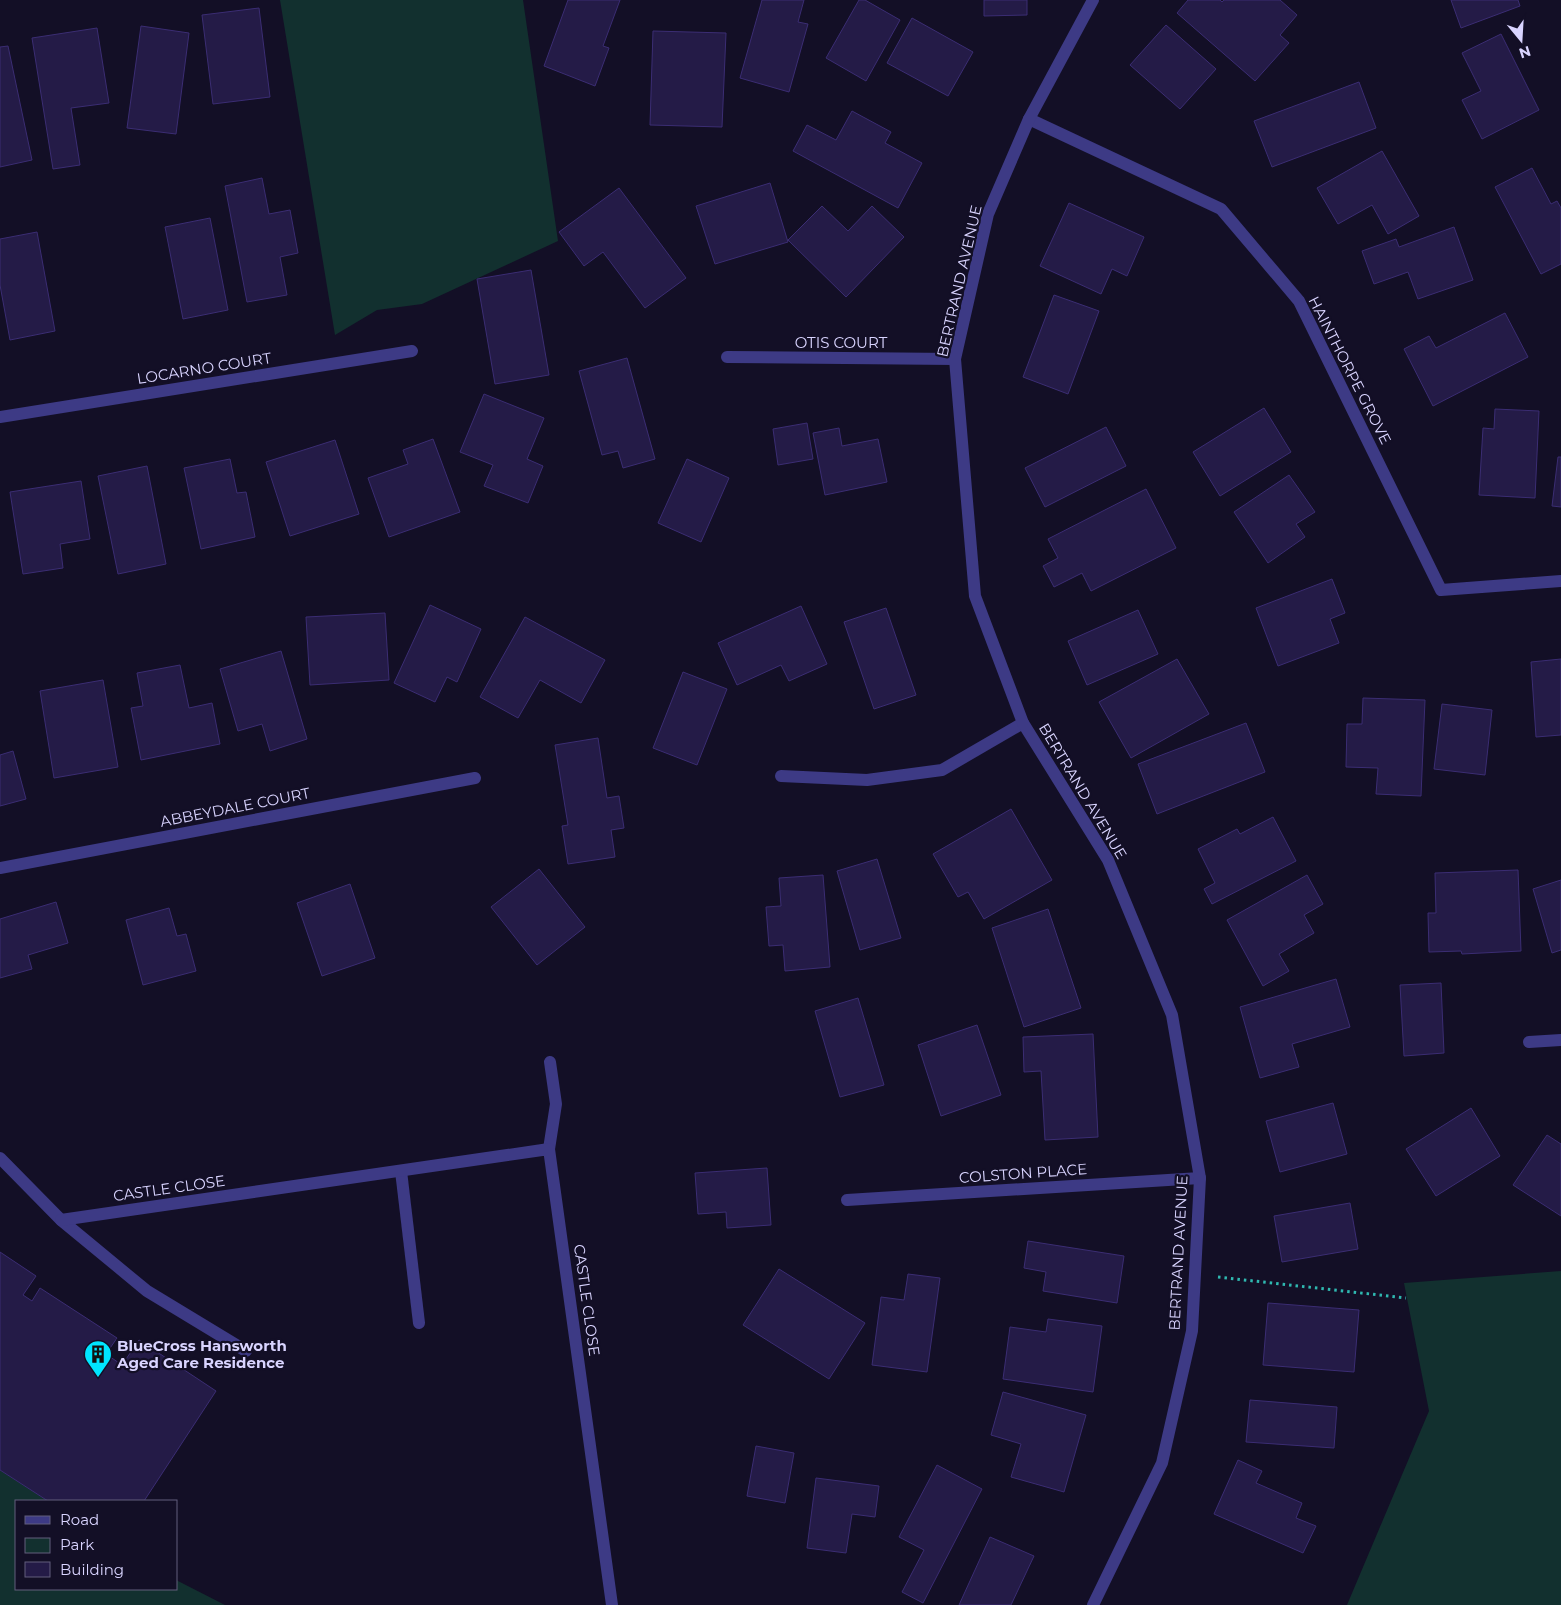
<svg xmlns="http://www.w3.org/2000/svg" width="1561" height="1605" font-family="Montserrat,sans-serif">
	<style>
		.green { fill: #12302f }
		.building { fill: #241b47; stroke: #3b2d73 }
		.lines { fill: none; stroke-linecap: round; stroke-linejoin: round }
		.path { stroke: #2fb8b0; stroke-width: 3; stroke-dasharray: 2.5 4; stroke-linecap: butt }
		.lane { stroke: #3d3a85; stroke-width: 12 }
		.street { stroke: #3d3a85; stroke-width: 12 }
		.labels { text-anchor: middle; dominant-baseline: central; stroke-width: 4.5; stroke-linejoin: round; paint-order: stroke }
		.street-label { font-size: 15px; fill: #d9d4ff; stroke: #130f26 }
		.poi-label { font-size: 15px; font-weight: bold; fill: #d9d4ff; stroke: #130f26; text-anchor: start }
	</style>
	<rect width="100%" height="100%" fill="#130f26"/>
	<g class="green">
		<polygon points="280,0 523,0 558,241 422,304 377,310 335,335"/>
		<polygon points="1561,1271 1561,1605 1347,1605 1429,1411 1404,1283"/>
		<polygon points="0,1470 48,1501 16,1501 16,1589 176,1589 176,1580 225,1605 0,1605"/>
	</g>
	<g class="building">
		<polygon points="568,0 620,0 603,46 609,48 595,86 544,66"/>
		<polygon points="762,0 804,0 798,22 808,24 789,92 740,78"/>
		<polygon points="859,0 865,0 900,20 866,81 826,58"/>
		<polygon points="984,0 1027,0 1027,15 984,16"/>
		<polygon points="1188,0 1220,0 1222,2 1224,0 1280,0 1297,15 1280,35 1289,43 1255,81 1177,13"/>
		<polygon points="1451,0 1518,0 1520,6 1461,28"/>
		<polygon points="259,8 270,97 213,104 202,15"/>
		<polygon points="912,18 973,52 948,96 887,63"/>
		<polygon points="1166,25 1216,69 1180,109 1130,65"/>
		<polygon points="141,26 189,33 176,134 127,128"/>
		<polygon points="97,28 109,103 71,108 80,165 53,169 32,38"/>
		<polygon points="653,31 726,33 722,127 650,125"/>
		<polygon points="1501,34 1539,110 1482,139 1462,100 1481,91 1462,53"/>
		<polygon points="8,46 32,160 0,167 0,47"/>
		<polygon points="1359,82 1376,128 1272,167 1254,121"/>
		<polygon points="852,111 891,132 885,143 922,163 898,208 793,151 807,125 836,140"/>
		<polygon points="1382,151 1419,216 1388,234 1372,205 1338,224 1317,188"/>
		<polygon points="1532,168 1551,204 1557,201 1561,208 1561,264 1541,274 1495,187"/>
		<polygon points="262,178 269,214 290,210 298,253 280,257 287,295 247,302 225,186"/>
		<polygon points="770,183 788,242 715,264 696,206"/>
		<polygon points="619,188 686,278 645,308 603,252 584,266 559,232"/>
		<polygon points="1069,203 1144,237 1127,276 1112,269 1101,294 1040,266"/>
		<polygon points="822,206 848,231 872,206 904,237 846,297 788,240"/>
		<polygon points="210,218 228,310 183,319 165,227"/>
		<polygon points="1454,227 1473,280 1418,299 1408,272 1374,284 1362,251 1396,239 1399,247"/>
		<polygon points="37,232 55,331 10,340 0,285 0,239"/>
		<polygon points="531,270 549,375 495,384 477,279"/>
		<polygon points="1054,295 1099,311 1068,394 1023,377"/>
		<polygon points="1505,313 1528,357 1433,406 1404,349 1429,336 1436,348"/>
		<polygon points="627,358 655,459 623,468 618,451 602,455 579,371"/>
		<polygon points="484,394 544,418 527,459 543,466 528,503 484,486 493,465 460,452"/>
		<polygon points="1264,408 1291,452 1220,496 1193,452"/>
		<polygon points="1495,409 1539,411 1535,498 1479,495 1483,428 1494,429"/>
		<polygon points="807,423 813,459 778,465 773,429"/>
		<polygon points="1106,427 1126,466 1045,507 1025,468"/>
		<polygon points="839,428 842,446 878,439 887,482 825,495 813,433"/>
		<polygon points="433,439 460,512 389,537 368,478 408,464 403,450"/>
		<polygon points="335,440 359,514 290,536 266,462"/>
		<polygon points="1558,457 1561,457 1561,507 1552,506"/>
		<polygon points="230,459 237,493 246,492 255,537 201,549 184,468"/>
		<polygon points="687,459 729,478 701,542 658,523"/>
		<polygon points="147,466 166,564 118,574 98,476"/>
		<polygon points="1289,475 1315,512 1296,524 1305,537 1268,563 1234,512"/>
		<polygon points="81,481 90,539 60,544 63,568 23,574 10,492"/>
		<polygon points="1146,489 1176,548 1091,591 1082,573 1054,587 1043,566 1058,558 1048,539"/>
		<polygon points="1332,579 1345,613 1330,619 1339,643 1278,666 1256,608"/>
		<polygon points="430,605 481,629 457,682 447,677 435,702 394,683"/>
		<polygon points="801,606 827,664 789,681 781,665 737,685 718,643"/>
		<polygon points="886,608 916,695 874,709 844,622"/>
		<polygon points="1138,610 1158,654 1087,685 1068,641"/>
		<polygon points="385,613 389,680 310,685 306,617"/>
		<polygon points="525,617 605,660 581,703 540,680 518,718 480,697"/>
		<polygon points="281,651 307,739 270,751 262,724 238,731 220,669"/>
		<polygon points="1177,659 1209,714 1131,758 1099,702"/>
		<polygon points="1561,659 1561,735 1536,737 1531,662"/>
		<polygon points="180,665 189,708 212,703 220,744 141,760 131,708 143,706 137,673"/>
		<polygon points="683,672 727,689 697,765 653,748"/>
		<polygon points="103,680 118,767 54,778 40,691"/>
		<polygon points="1363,698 1425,700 1421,796 1376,794 1378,768 1346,767 1347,724 1362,724"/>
		<polygon points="1442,704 1492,710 1485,775 1434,769"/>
		<polygon points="1246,723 1265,772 1157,814 1138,764"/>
		<polygon points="598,738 607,798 619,796 624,828 611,830 615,857 568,864 562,826 568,825 555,745"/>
		<polygon points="13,751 26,799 0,806 0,755"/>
		<polygon points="1011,809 1052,880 984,919 968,892 958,897 933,854"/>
		<polygon points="1273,817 1296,861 1212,904 1204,889 1215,883 1198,849 1237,829 1240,834"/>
		<polygon points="877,859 901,938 860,950 837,871"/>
		<polygon points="539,869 585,927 537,965 491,907"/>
		<polygon points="1518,870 1521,951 1462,954 1461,951 1429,952 1428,913 1436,913 1435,873"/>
		<polygon points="823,875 830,967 785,971 783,945 769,946 766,907 781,906 779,878"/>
		<polygon points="1307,875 1323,904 1304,915 1314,933 1279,954 1289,971 1263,986 1227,920"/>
		<polygon points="1561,880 1561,950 1552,953 1533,889"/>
		<polygon points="350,884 375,958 322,976 297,903"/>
		<polygon points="56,902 68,943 28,955 32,969 0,978 0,919"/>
		<polygon points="169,908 177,936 186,934 196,971 143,985 126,920"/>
		<polygon points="1048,909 1081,1008 1024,1027 992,928"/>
		<polygon points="1336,979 1350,1027 1292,1044 1299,1067 1260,1078 1240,1007"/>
		<polygon points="1441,983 1444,1053 1404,1056 1400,985"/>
		<polygon points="858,998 884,1085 840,1097 815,1011"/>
		<polygon points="977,1025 1001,1095 941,1116 918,1045"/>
		<polygon points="1093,1034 1098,1137 1045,1140 1041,1071 1024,1072 1023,1037"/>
		<polygon points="1333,1103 1347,1154 1280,1172 1266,1121"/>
		<polygon points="1471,1108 1500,1156 1436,1196 1406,1149"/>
		<polygon points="1547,1135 1561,1144 1561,1216 1513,1185"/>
		<polygon points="767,1168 771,1225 727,1228 726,1212 698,1214 695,1173"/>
		<polygon points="1350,1203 1358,1249 1282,1262 1274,1216"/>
		<polygon points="1028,1241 1124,1256 1117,1303 1043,1291 1046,1272 1024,1268"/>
		<polygon points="0,1252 36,1276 23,1295 32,1301 40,1288 117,1338 106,1354 122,1365 139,1340 216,1391 144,1501 48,1501 0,1470"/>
		<polygon points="779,1269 865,1323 829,1379 743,1325"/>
		<polygon points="908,1274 940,1278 927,1372 872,1365 881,1297 904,1300"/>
		<polygon points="1268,1303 1359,1310 1354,1372 1263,1365"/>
		<polygon points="1048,1319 1102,1326 1093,1392 1003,1379 1010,1327 1046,1332"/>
		<polygon points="1003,1392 1086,1415 1064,1492 1011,1477 1021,1444 991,1435"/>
		<polygon points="1250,1400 1337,1407 1334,1448 1246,1442"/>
		<polygon points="756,1446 794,1453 785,1503 747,1496"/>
		<polygon points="1238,1460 1262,1471 1256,1483 1302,1503 1296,1518 1316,1526 1303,1553 1214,1514"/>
		<polygon points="937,1465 982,1489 923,1603 902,1592 924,1550 899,1537"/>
		<polygon points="816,1478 879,1486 875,1517 852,1514 846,1553 807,1548"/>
		<polygon points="990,1537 1034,1556 1011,1605 959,1605"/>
	</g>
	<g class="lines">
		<polyline class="path" points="1218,1277 1406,1298"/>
		<polyline class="lane" points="549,1149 556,1104 550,1062"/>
		<g class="street">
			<polyline points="1029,119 1221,209 1299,301 1441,590 1561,581"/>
			<polyline points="727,357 955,359"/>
			<polyline points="0,417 412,351"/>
			<polyline points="781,776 867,780 942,770 1023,723"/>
			<polyline points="0,868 475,778"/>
			<polyline points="1529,1042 1561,1040"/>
			<polyline points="0,1158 61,1220 147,1291 246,1351"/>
			<polyline points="401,1171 419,1323"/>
			<polyline points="847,1200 1200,1178"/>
			<polyline points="61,1220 549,1149 612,1605"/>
			<polyline points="1093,1605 1162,1463 1192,1331 1200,1178 1172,1015 1108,860 1023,723 975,596 955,359 988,214 1029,119 1093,0"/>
		</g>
	</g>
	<defs>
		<g id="building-pin" transform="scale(1.4375)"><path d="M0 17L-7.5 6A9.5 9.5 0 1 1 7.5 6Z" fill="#00e5ff" stroke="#130f26"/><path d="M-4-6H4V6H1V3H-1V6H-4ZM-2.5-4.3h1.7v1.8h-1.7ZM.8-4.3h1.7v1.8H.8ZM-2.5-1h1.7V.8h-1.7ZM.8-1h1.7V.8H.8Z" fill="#111"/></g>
	</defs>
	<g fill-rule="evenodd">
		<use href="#building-pin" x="98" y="1354"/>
	</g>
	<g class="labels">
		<g class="street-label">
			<text transform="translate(959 281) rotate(-77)">BERTRAND AVENUE</text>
			<text x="841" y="342">OTIS COURT</text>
			<text transform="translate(204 368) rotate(-9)">LOCARNO COURT</text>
			<text transform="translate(1350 370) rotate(63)">HAINTHORPE GROVE</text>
			<text transform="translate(1083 791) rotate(59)">BERTRAND AVENUE</text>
			<text transform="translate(235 807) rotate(-11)">ABBEYDALE COURT</text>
			<text transform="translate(1023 1173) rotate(-4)">COLSTON PLACE</text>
			<text transform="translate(169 1188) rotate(-8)">CASTLE CLOSE</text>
			<text transform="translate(1178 1253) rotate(-87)">BERTRAND AVENUE</text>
			<text transform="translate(587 1300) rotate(82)">CASTLE CLOSE</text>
		</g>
		<g class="poi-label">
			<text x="117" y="1345">BlueCross Hansworth<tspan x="117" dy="17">Aged Care Residence</tspan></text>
		</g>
	</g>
	<rect x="15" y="1500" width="162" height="90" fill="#130f26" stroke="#625e7d"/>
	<rect x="25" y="1516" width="25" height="8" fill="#3d3a85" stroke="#625e7d"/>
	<text x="60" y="1525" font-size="15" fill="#d9d4ff">Road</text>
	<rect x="25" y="1538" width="25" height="15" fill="#12302f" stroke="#625e7d"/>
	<text x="60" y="1550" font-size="15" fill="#d9d4ff">Park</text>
	<rect x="25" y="1562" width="25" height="15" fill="#241b47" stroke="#625e7d"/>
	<text x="60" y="1575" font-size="15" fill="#d9d4ff">Building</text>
	<g transform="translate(1521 40) rotate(162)" stroke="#130f26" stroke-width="4" paint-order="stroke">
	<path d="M0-4L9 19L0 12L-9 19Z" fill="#d9d4ff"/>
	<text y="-8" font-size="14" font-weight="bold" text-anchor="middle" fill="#d9d4ff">N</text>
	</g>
</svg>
